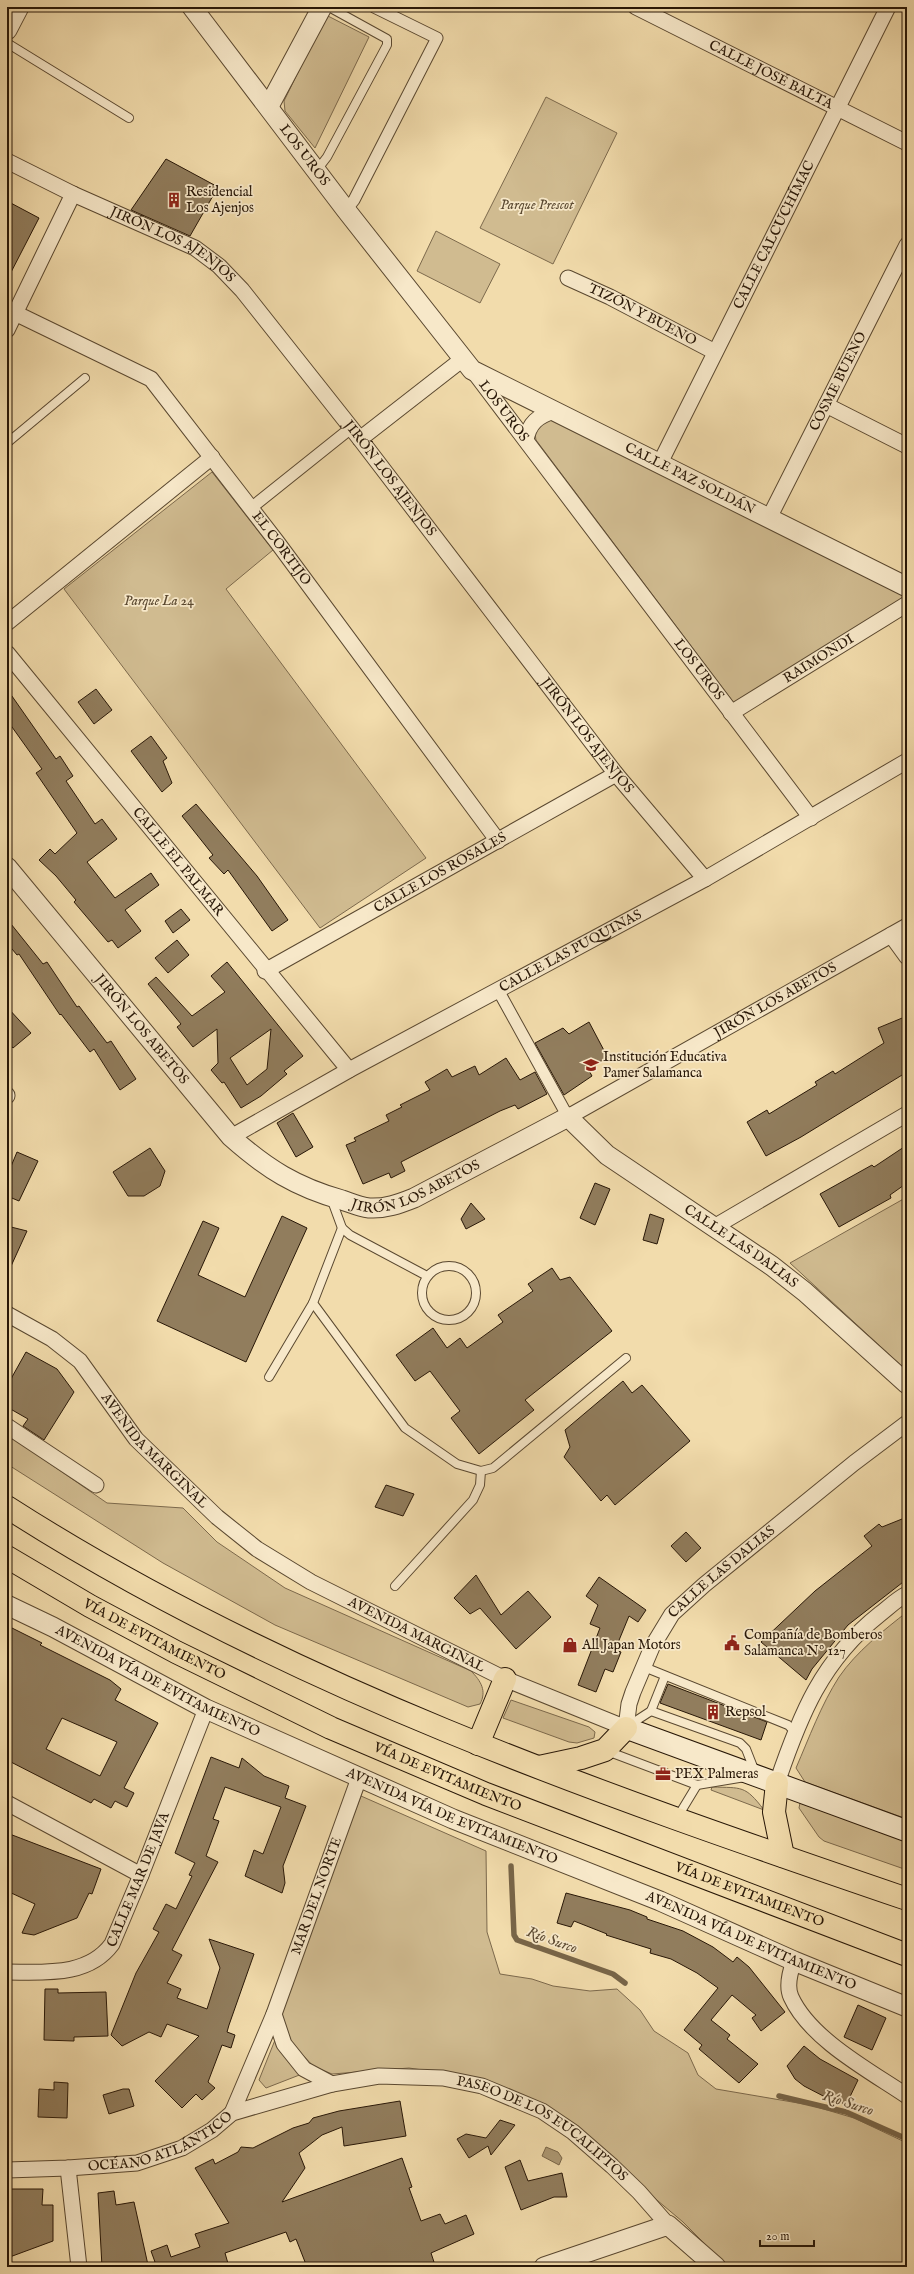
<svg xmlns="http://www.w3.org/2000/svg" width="914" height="2274" font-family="'IM FELL English',serif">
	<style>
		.green { fill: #d0bb90; stroke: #7c694c }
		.water { fill: #ad9974; stroke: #786548 }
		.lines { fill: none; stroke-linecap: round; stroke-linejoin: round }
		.stream { stroke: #786548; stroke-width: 5.5 }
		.building { fill: #917d5d; stroke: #281707; fill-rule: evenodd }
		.service-casing { stroke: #5a4830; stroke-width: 10 }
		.pedestrian-casing { stroke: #5a4830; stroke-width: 13 }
		.minor-casing { stroke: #5a4830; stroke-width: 17 }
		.tertiary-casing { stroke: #5a4830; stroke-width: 21 }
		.secondary-casing { stroke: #281707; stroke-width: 23 }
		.motorway-casing { stroke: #281707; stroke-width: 24 }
		.service { stroke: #f7e8c9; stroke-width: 8 }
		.pedestrian { stroke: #f7e8c9; stroke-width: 11 }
		.minor { stroke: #f7e8c9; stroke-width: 15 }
		.tertiary { stroke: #f7e8c9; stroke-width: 19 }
		.secondary { stroke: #f7e8c9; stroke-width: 21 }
		.motorway { stroke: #f2dcac; stroke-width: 22 }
		.labels { text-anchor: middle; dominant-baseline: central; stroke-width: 3.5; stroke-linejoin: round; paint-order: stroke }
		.street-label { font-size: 14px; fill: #281707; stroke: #f7e8c9 }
		.poi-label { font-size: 14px; fill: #281707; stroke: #f7e8c9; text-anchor: start }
		.park-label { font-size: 14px; font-style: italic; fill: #5a4830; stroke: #f7e8c9 }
		.water-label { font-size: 15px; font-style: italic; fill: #5d4b33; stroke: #f7e8c9 }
	</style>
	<rect width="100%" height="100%" fill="#f2dcac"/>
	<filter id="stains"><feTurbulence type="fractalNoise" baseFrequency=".005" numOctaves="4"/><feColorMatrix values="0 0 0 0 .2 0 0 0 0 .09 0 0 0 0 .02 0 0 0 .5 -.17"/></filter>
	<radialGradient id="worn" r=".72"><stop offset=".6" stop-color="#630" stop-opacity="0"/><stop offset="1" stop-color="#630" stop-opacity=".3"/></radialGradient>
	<g class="green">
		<polygon points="326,15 369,37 315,148 285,111 284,101"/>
		<polygon points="546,97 617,133 553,264 480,228"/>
		<polygon points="436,231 500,264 480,303 417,271"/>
		<polygon points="553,419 907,596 734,703 536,440 535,434 543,420"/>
		<polygon points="212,472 273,550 226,589 426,858 320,928 64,589"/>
		<polygon points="907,1197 907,1371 790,1263"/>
		<path d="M7,1434L107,1503L183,1508L217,1542L285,1588L471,1671C481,1681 487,1691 480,1704L468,1707L275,1625L163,1563L7,1464Z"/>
		<path d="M907,1612V1819L805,1782L796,1768C809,1738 821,1705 839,1677C856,1652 884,1630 907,1612Z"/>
		<polygon points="511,1700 589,1727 595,1732 594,1738 577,1743 569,1742 503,1718"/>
		<path d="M712,1787C742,1788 745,1785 764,1810L711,1790Z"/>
		<polygon points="361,1796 486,1851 487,1932 500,1974 532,1979 553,1986 590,1991 617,1989 640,2010 654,2031 688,2053 698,2075 716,2089 810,2105 854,2118 907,2143 907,2267 728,2267 683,2222 626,2174 591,2139 442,2073 409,2068 332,2074 313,2066 290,2041 279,2016 283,2000"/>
		<polygon points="800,1803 907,1841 907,1870 824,1841 819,1837 799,1808"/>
		<polygon points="275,2040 302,2074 266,2088 259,2080"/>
	</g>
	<polygon class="water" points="546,2147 558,2152 562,2158 559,2165 542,2156"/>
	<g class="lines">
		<g class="stream">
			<polyline points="511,1866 514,1935 517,1940 613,1974 625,1983"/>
			<polyline points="779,2096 846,2112 907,2139"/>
		</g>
	</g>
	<g class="building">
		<polygon points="166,159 218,187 190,236 131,210"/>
		<polygon points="7,201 39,218 7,280"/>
		<polygon points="7,689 56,759 60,756 73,776 66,781 95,824 102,819 117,839 87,862 104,884 115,898 151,873 159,885 125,910 141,931 118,948 112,940 108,942 74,902 76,900 56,876 39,860 50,849 55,854 77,833 36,773 42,769 7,720"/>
		<polygon points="96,689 112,710 94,724 78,702"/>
		<polygon points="151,736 167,758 163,761 172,783 162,792 131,751"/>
		<polygon points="196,804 257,876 288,920 272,931 228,870 224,874 209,858 213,855 182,816"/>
		<polygon points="181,909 190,920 173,933 165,921"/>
		<polygon points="7,919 43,964 47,962 77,1007 79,1006 107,1043 111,1041 136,1079 120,1090 94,1049 90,1052 61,1014 60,1015 19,954 17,955 7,943"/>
		<polygon points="177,940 189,955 168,973 155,958"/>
		<path d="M227,962L303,1056L284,1071L287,1074L261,1096L241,1108L224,1082L222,1083L211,1070L218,1063L217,1029L193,1047L177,1027L181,1024L148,984L156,977L192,1016L225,992L211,976ZM271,1029L267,1069L247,1085L230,1058Z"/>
		<polygon points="7,1007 31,1033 13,1048 7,1041"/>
		<polygon points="907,1016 907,1072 801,1137 766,1156 747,1122 767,1110 769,1114 817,1085 815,1082 833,1071 835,1074 884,1043 878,1028"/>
		<polygon points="589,1022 608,1058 587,1067 592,1076 564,1095 535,1043 563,1028 569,1034"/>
		<polygon points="506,1058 520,1080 535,1072 547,1094 518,1109 515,1105 500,1111 401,1162 405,1171 391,1178 389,1173 363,1184 346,1145 356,1141 354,1138 389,1121 386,1115 402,1107 400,1105 430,1090 425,1082 447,1069 452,1077 475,1066 479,1075"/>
		<polygon points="293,1113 313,1147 296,1157 277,1123"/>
		<polygon points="907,1145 907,1183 890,1195 891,1198 839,1227 820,1194 872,1165 874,1167"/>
		<polygon points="150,1148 165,1171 160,1186 144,1196 128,1196 113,1172"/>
		<polygon points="17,1152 38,1161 19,1201 7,1196 7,1176"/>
		<polygon points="595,1183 610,1189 595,1225 580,1218"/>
		<polygon points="471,1203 485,1219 466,1229 461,1219"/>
		<polygon points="650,1214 664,1219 657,1244 643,1240"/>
		<polygon points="282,1216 307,1228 246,1362 157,1321 203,1221 219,1228 198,1275 245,1297"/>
		<polygon points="7,1226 27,1231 7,1275"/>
		<polygon points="552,1268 560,1280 570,1277 612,1331 525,1400 534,1410 479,1454 451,1418 460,1411 430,1371 415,1381 396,1355 433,1328 447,1348 460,1338 467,1348 503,1322 498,1315 533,1291 528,1284"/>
		<polygon points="26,1352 57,1369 74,1392 44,1440 23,1426 28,1419 7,1407 7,1394 12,1377"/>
		<polygon points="623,1381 632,1393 642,1385 690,1441 615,1505 607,1495 601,1501 564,1457 570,1447 565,1430"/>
		<polygon points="386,1485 414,1494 403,1516 375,1507"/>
		<polygon points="907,1517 907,1579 848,1625 812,1669 806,1680 761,1642 815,1591 872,1546 864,1536 879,1524 882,1527"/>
		<polygon points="686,1532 701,1548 686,1562 671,1546"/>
		<polygon points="476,1575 501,1615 528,1591 551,1617 516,1649 480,1608 470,1614 454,1598"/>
		<polygon points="599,1577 646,1610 638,1622 629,1616 615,1650 621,1652 613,1672 605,1669 596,1692 578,1685 600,1628 590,1624 598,1605 586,1596"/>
		<path d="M12,1628L42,1643L40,1645L110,1680L121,1689L115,1700L158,1723L124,1788L134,1793L127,1807L115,1801L111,1808L94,1799L91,1803L7,1760V1638ZM62,1718L117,1742L100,1776L46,1749Z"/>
		<polygon points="668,1684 767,1722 761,1740 660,1703"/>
		<polygon points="211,1757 239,1768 242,1758 264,1776 289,1786 285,1798 306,1806 283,1866 285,1883 282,1893 245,1876 254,1850 263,1854 281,1807 225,1787 213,1819 219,1821 206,1856 218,1862 172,1950 182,1955 167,1983 181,1989 177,1998 207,2009 220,1968 209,1939 254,1954 229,2025 227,2032 235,2035 231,2048 222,2045 208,2082 215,2088 202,2100 196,2094 182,2108 155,2081 199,2036 167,2024 161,2037 149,2032 122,2046 111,2035 136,1973 159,1932 153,1929 166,1904 176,1909 192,1876 189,1875 195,1863 175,1853"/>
		<polygon points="7,1833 101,1869 92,1894 89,1893 77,1918 34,1935 22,1933 35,1904 7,1891"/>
		<polygon points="566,1893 630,1910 647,1917 647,1919 683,1931 713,1947 733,1962 737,1957 749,1967 785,2012 761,2031 752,2018 756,2015 732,1995 711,2020 730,2035 727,2039 758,2064 739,2083 699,2049 702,2045 684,2030 718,1988 697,1973 671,1959 650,1953 651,1949 606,1935 607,1934 574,1921 571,1927 557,1923"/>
		<polygon points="45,1989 58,1989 58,1993 106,1992 108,2036 74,2037 74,2041 44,2040"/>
		<polygon points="858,2005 886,2018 872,2050 844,2037"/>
		<polygon points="804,2046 820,2059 858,2080 846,2105 831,2097 829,2099 804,2086 795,2079 787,2066"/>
		<polygon points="54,2082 68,2083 67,2118 38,2117 39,2089 54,2090"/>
		<polygon points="123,2089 129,2089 134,2106 109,2114 103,2095"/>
		<polygon points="400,2101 406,2136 344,2146 342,2127 322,2135 299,2153 305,2168 282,2202 402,2158 412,2187 409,2188 421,2221 440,2214 445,2224 466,2215 474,2234 431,2253 434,2262 420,2267 307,2267 296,2239 290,2242 286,2232 225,2253 229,2267 102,2267 98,2193 114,2191 116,2205 134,2202 148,2265 155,2262 151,2251 167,2245 171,2257 200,2247 195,2234 229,2223 195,2168 213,2159 215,2164 238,2152 241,2147 253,2148 293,2128 309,2123 313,2118 339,2111"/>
		<polygon points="500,2120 515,2125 491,2155 488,2146 469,2158 457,2139 466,2134 486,2138"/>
		<polygon points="520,2160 528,2181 562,2173 567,2197 554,2197 521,2210 505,2167"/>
		<polygon points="7,2189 43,2189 42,2205 53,2205 53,2241 7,2258"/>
	</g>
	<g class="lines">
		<g class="service-casing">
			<g id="service">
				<polyline points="7,43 129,118"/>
				<polyline points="317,170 327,157 387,45 387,39 329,7"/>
				<polyline points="7,443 85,378"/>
				<polyline points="331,1198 342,1228 350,1235 427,1276"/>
				<polyline points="342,1228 313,1303 405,1428 457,1464 481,1471 493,1468 626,1358"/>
				<circle cx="449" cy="1293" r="27"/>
				<polyline points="269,1377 313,1303"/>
				<polyline points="395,1586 473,1500 480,1485 481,1471"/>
				<polyline points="644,1667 788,1725 794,1731"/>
				<polyline points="651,1711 665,1676"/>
				<polyline points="628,1726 651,1711 740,1743 746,1749 755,1772"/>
				<polyline points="607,1751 697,1785 745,1777"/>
				<polyline points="677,1818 697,1785"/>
			</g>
		</g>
		<g class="pedestrian-casing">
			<g id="pedestrian">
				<polyline points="346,210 354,200 437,38 374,7"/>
				<polyline points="251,508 351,428"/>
				<polyline points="498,990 568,1117"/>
			</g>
		</g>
		<g class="minor-casing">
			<g id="minor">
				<path id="s1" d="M636,7L907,143"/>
				<path id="s2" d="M7,161L73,194L195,248L219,266L242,290L360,439L616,774L705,879"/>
				<path id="s3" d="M568,278L610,297L715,352"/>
				<path id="s4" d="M15,313L151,379L277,542L498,841"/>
				<polyline points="7,330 73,194"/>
				<path id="s5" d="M474,372L811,818"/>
				<polyline points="826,405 907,446"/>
				<polyline points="360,439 464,358"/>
				<path d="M526,440C529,423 538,416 554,411"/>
				<path id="s6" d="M660,463L888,7"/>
				<path id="s7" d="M769,518L907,245"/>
				<polyline points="7,623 212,457"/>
				<path id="s8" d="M7,653L349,1070"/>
				<path id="s9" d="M731,713L907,604"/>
				<polyline points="891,935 907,957"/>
				<path id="s10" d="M265,971L616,774"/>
				<polyline points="7,1095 7,1096"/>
				<path id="s11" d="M568,1117L907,926"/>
				<path id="s12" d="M231,1137L349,1070L705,879L907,761"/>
				<polyline points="714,1227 907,1114"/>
				<path id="s13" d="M7,1314L52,1339L80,1361L136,1439L217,1517L257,1549L311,1582L505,1679L626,1728L629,1704L633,1692L652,1647L672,1614L704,1585L854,1463L907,1423"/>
				<polyline points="7,1426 96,1485"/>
				<path d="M777,1783C800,1715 822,1660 880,1614C889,1607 897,1599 907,1594"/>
				<polyline points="7,1803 141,1875"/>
				<path d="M794,1961C790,1972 786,1986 791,1997C810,2039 870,2071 907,2096"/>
				<path id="s14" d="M7,1972C44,1972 88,1977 112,1944L141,1875L206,1709"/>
				<polyline points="274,2014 284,2044 304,2069 332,2084"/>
				<path id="s15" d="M232,2113L274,2014L359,1778"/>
				<polyline points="68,2168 79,2267"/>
				<path id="s16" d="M7,2170L68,2168L137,2163L182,2148L212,2130L232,2113L332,2084L379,2076L443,2078L482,2086L542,2111L573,2132L612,2166L639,2192L668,2225"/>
			</g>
		</g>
		<g class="tertiary-casing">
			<g id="tertiary">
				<path id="s17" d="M192,7L346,210L472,370L907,587"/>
				<polyline points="7,30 19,7"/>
				<polyline points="269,106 322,7"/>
				<path id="s18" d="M7,867L231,1137C267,1169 296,1187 342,1200C351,1203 360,1207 369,1208C385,1209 399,1204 414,1198L568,1117L607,1155L772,1266L805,1292L907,1384"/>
				<path id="s19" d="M7,1605L53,1627L206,1709L453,1819L660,1901L794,1961L907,2007"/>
				<polyline points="544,2267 668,2225 716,2267"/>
			</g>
		</g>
		<g class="secondary-casing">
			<polyline id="secondary" points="626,1728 907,1831"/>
		</g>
		<g class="motorway-casing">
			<g id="motorway">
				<path d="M7,1507C284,1685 597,1793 907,1899"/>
				<path id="s20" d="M7,1557L90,1606L176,1652L331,1728L486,1794L907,1955"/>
				<polyline points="478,1744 505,1679"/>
				<polyline points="539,1767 581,1758 605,1750 626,1728"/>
				<polyline points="777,1783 774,1812 783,1856"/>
			</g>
		</g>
		<use href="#service" class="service"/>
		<use href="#pedestrian" class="pedestrian"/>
		<use href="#minor" class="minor"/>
		<use href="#tertiary" class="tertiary"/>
		<use href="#secondary" class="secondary"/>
		<use href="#motorway" class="motorway"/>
	</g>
	<defs>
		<g id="building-bare" transform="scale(1.2)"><path d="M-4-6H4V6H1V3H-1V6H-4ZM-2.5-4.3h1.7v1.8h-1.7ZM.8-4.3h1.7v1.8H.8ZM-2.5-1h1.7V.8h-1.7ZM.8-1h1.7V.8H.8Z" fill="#8f2418" stroke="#f7e8c9" stroke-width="2.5" paint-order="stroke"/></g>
		<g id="school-bare" transform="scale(1.2)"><path d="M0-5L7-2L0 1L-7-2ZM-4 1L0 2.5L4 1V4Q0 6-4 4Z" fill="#8f2418" stroke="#f7e8c9" stroke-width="2.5" paint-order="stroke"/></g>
		<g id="civic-bare" transform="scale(1.2)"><path d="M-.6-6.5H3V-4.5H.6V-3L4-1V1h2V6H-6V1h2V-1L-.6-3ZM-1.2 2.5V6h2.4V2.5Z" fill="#8f2418" stroke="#f7e8c9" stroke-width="2.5" paint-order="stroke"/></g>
		<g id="shop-bare" transform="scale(1.2)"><path d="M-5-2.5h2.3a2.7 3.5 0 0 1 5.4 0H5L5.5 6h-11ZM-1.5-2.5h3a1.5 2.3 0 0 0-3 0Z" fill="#8f2418" stroke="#f7e8c9" stroke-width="2.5" paint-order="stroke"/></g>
		<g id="office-bare" transform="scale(1.2)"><path d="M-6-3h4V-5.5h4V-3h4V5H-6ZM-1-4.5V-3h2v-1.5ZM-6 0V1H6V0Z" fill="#8f2418" stroke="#f7e8c9" stroke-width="2.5" paint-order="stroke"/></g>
	</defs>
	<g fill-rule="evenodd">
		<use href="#building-bare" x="174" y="200"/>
		<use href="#school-bare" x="591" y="1065"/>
		<use href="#civic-bare" x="732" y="1643"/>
		<use href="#shop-bare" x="570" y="1645"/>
		<use href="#building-bare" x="713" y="1712"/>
		<use href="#office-bare" x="663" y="1774"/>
	</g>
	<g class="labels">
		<g class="street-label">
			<text stroke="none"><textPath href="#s1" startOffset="151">CALLE JOSÉ BALTA</textPath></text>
			<text stroke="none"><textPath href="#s17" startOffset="186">LOS UROS</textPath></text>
			<text stroke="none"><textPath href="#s6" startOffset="255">CALLE CALCUCHÍMAC</textPath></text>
			<text stroke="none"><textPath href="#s2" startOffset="186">JIRÓN LOS AJENJOS</textPath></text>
			<text stroke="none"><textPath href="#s3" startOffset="83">TIZÓN Y BUENO</textPath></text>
			<text stroke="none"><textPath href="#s7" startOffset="153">COSME BUENO</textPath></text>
			<text stroke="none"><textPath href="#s5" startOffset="49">LOS UROS</textPath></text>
			<text stroke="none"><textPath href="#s2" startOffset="510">JIRÓN LOS AJENJOS</textPath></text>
			<text stroke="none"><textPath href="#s17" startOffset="702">CALLE PAZ SOLDÁN</textPath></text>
			<text stroke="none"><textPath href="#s4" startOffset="365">EL CORTIJO</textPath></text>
			<text stroke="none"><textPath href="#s9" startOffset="103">RAIMONDI</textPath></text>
			<text stroke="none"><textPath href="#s5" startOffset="373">LOS UROS</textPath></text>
			<text stroke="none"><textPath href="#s2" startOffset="834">JIRÓN LOS AJENJOS</textPath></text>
			<text stroke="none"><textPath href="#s8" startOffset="270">CALLE EL PALMAR</textPath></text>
			<text stroke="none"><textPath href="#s10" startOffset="201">CALLE LOS ROSALES</textPath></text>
			<text stroke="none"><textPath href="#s12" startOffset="387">CALLE LAS PUQUINAS</textPath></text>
			<text stroke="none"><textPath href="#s11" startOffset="238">JIRÓN LOS ABETOS</textPath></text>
			<text stroke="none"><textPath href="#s18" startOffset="211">JIRÓN LOS ABETOS</textPath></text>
			<text stroke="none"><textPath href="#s18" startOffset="559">JIRÓN LOS ABETOS</textPath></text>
			<text stroke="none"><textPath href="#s18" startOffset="945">CALLE LAS DALIAS</textPath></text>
			<text stroke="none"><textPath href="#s13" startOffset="204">AVENIDA MARGINAL</textPath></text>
			<text stroke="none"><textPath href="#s13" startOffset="947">CALLE LAS DALIAS</textPath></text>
			<text stroke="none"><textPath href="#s13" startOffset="528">AVENIDA MARGINAL</textPath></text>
			<text stroke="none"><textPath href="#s20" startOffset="169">VÍA DE EVITAMIENTO</textPath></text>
			<text stroke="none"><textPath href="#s19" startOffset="169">AVENIDA VÍA DE EVITAMIENTO</textPath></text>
			<text stroke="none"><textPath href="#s20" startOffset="493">VÍA DE EVITAMIENTO</textPath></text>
			<text stroke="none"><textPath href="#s19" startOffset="493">AVENIDA VÍA DE EVITAMIENTO</textPath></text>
			<text stroke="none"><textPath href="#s14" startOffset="183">CALLE MAR DE JAVA</textPath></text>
			<text stroke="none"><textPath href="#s20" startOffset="817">VÍA DE EVITAMIENTO</textPath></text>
			<text stroke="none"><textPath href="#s15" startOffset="233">MAR DEL NORTE</textPath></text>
			<text stroke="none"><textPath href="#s19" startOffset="817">AVENIDA VÍA DE EVITAMIENTO</textPath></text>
			<text stroke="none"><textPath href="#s16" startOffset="568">PASEO DE LOS EUCALIPTOS</textPath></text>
			<text stroke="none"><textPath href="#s16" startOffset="159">OCÉANO ATLÁNTICO</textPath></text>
		</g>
		<g class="poi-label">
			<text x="186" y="192">Residencial<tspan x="186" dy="16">Los Ajenjos</tspan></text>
			<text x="603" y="1057">Institución Educativa<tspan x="603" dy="16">Pamer Salamanca</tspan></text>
			<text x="744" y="1635">Compañía de Bomberos<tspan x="744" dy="16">Salamanca Nº 127</tspan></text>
			<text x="582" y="1645">All Japan Motors</text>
			<text x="725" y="1712">Repsol</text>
			<text x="675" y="1774">PEX Palmeras</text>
		</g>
		<g class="park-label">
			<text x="537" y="205">Parque Prescot</text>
			<text x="159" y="601">Parque La 24</text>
		</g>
		<g class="water-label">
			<text transform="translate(552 1940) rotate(20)">Río Surco</text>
			<text transform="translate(848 2103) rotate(18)">Río Surco</text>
		</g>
	</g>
	<rect width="914" height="2274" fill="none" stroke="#f2dcac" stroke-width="24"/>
	<rect x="8" y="8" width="898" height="2258" fill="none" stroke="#281707" stroke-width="2"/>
	<rect x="12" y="12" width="890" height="2250" fill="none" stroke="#281707"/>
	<path d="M760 2240v6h54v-6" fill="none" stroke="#281707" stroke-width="2"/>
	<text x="766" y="2240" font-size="12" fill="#281707" stroke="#f7e8c9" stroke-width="3" paint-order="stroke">20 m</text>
	<rect width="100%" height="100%" filter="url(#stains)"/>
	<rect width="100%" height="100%" fill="url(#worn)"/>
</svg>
